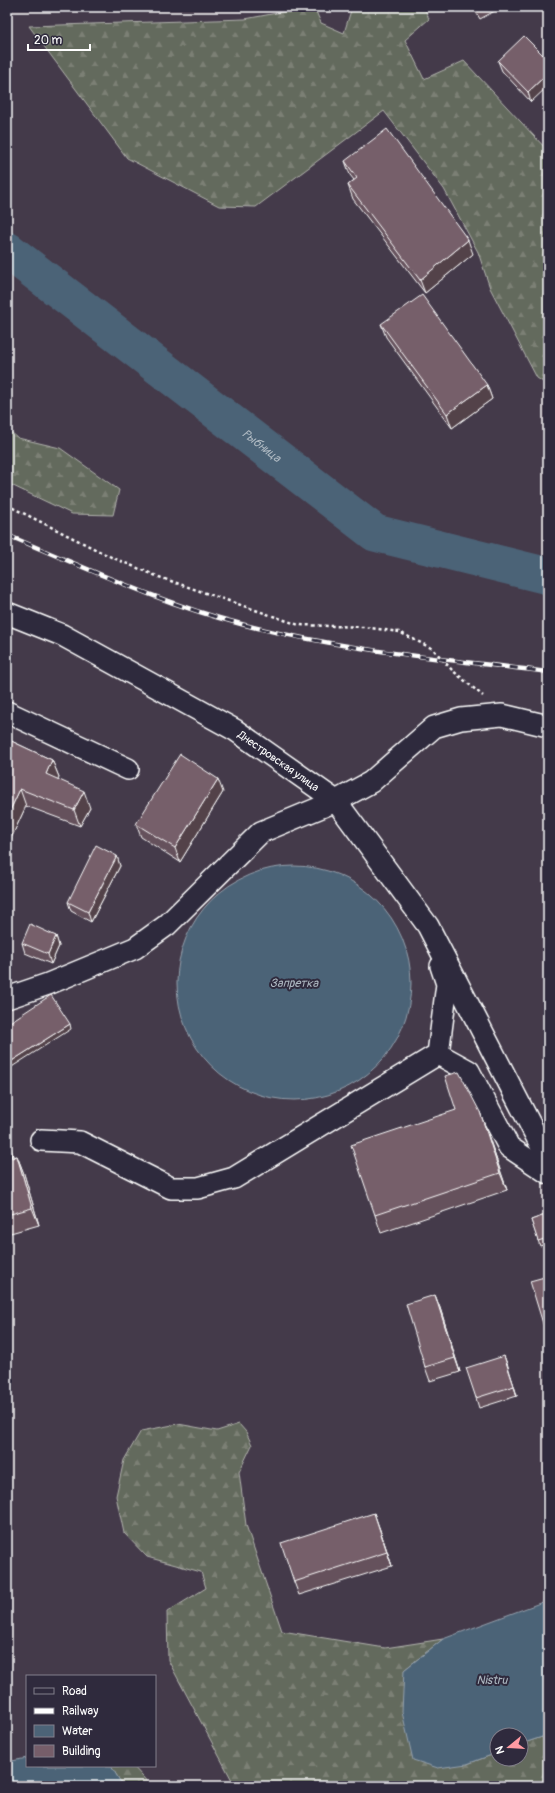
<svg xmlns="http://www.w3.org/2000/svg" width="555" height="1793" font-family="Pangolin,sans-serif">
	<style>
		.forest { fill: url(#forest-firs); stroke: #b2b4ae }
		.water { fill: #4c6377; stroke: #94a1ad }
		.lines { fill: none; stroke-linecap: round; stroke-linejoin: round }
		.river { stroke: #4c6377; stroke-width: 37 }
		.minor-casing { stroke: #fff; stroke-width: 24 }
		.path { stroke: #fff; stroke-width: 2.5; stroke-dasharray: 3 3; stroke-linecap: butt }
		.minor { stroke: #2f2a3d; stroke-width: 21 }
		.rail-casing { stroke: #fff; stroke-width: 4.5 }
		.rail { stroke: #2f2a3d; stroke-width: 3; stroke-dasharray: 9; stroke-linecap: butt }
		.wall { fill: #65515b; stroke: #fff }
		.shaded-wall { fill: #53424a; stroke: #fff }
		.building { fill: #765e6a; stroke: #fff }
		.labels { text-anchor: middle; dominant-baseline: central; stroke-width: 4; stroke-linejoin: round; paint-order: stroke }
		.street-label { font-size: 11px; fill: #fff; stroke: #2f2a3d }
		.water-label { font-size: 12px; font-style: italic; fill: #aeb9c2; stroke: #2f2a3d }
	</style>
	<defs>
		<pattern id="forest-firs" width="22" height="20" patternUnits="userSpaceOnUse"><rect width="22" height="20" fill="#646a5d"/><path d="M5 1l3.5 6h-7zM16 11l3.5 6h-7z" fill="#7b8075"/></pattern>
	</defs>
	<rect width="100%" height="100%" fill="#443a4a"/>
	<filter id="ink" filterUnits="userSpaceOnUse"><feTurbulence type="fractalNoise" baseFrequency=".025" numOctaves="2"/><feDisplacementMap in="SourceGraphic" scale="8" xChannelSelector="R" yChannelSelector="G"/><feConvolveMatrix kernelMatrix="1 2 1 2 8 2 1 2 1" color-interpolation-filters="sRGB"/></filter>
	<g filter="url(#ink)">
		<g class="forest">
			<polygon points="309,7 314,7 321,23 344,33 352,7 424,7 429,19 405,40 424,79 464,61 548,151 548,385 537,378 490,288 478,252 444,189 384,111 256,207 219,206 127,158 29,26 245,19"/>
			<polygon points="7,429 18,438 60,448 119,490 113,515 72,514 7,483"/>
			<polygon points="178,1424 217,1431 239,1424 246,1432 252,1445 239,1472 246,1525 282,1631 385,1648 443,1639 404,1670 467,1764 497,1753 497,1759 521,1759 521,1744 548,1735 548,1786 231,1786 234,1784 168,1660 167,1612 206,1588 201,1572 147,1557 124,1533 116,1496 124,1460 141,1431"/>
			<polygon points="111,1766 133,1766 151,1786 123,1786"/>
		</g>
		<g class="water">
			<circle cx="294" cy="983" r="117"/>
			<polygon points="548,1600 548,1735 521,1744 521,1735 497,1735 497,1753 467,1764 438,1768 413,1760 402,1712 404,1670 443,1639"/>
			<polygon points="27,1758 27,1766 111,1766 123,1786 7,1786 7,1762"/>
		</g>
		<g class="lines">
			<path class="river" id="s1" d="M7,250L375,533L548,576"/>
			<g class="minor-casing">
				<g id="minor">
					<path id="s2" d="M7,613L62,635L235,730L336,801L371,782L434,727L461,719L502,715L548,726"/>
					<polyline points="7,712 128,769"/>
					<polyline points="7,998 48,984 135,948 167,925 261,832 336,801 428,926 548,1159"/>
					<polyline points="438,1054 469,1071 509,1147 548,1173"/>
					<polyline points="41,1140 80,1142 171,1188 198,1188 234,1178 438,1054 447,984 441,966"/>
				</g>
			</g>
			<polyline class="path" points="7,505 111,557 159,577 299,625 364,627 399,632 433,649 452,670 483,696"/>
			<use href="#minor" class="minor"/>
			<g class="rail-casing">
				<path id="rail" d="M7,535C84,567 160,603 241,624C341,650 445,659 548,672"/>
			</g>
			<use href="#rail" class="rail"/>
		</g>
		<g class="wall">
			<polygon points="473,7 502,7 480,19"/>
			<polygon points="548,60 531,102 502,71 498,61"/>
			<polygon points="345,161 473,254 425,293 353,199 348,185 354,180 350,175"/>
			<polygon points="381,324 487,385 492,399 452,428 386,337"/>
			<polygon points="7,739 52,760 59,777 57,779 90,808 80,826 26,806 7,847"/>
			<polygon points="223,792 180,862 141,837 136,824"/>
			<polygon points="117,856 120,866 91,922 71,911 68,902"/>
			<polygon points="56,936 59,946 51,964 25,953 22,943"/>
			<polygon points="486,1129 507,1190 381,1233 375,1215"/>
			<polygon points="7,1136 13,1157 17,1156 24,1174 39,1225 7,1234"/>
			<polygon points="548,1214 548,1243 540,1246 531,1220"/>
			<polygon points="435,1295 440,1308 460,1372 430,1381 425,1367"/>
			<polygon points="504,1356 517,1396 479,1408 476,1398"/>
			<polygon points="379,1527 392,1566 299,1595 294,1582"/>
		</g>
		<g class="shaded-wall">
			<polygon points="548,73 548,86 531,102 528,92"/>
			<polygon points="468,240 473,254 425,293 420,280"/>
			<polygon points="487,385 492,399 452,428 447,414"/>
			<polygon points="52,760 59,777 52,791 46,774"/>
			<polygon points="218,779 223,792 180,862 175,848"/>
			<polygon points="20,789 26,806 7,847 7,817"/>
			<polygon points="84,791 90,808 80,826 74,810"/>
			<polygon points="117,856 120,866 91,922 88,912"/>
			<polygon points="56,936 59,946 51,964 48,954"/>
			<polygon points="70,1024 71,1029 7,1070 7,1064"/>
			<polygon points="480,1112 486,1129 507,1190 500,1173"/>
			<polygon points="7,1136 19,1175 12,1158 7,1140"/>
			<polygon points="17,1156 24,1174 39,1225 32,1208"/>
			<polygon points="435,1295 440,1308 460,1372 455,1358"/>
			<polygon points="504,1356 508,1366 517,1396 514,1386"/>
			<polygon points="374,1513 379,1527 392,1566 387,1552"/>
		</g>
		<g class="building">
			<polygon points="475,7 481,7 476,10"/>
			<polygon points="524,36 548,60 548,73 528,92 498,61"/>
			<polygon points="387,129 468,240 420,280 348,185 357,178 345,161"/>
			<polygon points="422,295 487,385 447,414 381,324"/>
			<polygon points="7,739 52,760 46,774 84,791 74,810 20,789 7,817"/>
			<polygon points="180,754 218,779 175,848 136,824"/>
			<polygon points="96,845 117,856 88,912 68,902"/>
			<polygon points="30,924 56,936 48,954 22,943"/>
			<polygon points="51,995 70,1024 7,1064 7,1024"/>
			<polygon points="459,1072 480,1112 500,1173 375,1215 351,1145 456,1110 445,1076"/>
			<polygon points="7,1140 12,1158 17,1156 32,1208 7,1215"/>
			<polygon points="548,1214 548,1238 538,1241 531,1220"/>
			<polygon points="548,1276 548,1340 530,1281"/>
			<polygon points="435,1295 455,1358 425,1367 406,1304"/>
			<polygon points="504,1356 514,1386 476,1398 466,1368"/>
			<polygon points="374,1513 387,1552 294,1582 281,1543"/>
		</g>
	</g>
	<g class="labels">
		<g class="street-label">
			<text stroke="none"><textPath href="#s2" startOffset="310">Днестровская улица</textPath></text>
		</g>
		<g class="water-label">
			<text stroke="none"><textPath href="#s1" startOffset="321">Рыбница</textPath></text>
			<text x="294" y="983">Запретка</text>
			<text x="492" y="1680">Nistru</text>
		</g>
	</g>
	<rect width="555" height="1793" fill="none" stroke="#2f2a3d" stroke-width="24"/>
	<rect x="12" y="12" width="531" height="1769" fill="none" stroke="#fff" stroke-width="1.5" filter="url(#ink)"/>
	<rect x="26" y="1675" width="130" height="92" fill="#2f2a3d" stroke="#827f8b"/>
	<rect x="34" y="1688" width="20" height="6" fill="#2f2a3d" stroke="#827f8b"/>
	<text x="62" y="1695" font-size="12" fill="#ffffff">Road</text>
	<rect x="34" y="1708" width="20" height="6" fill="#ffffff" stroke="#827f8b"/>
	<text x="62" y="1715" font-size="12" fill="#ffffff">Railway</text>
	<rect x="34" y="1725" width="20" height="12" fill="#4c6377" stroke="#827f8b"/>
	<text x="62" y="1735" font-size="12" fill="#ffffff">Water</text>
	<rect x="34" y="1745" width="20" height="12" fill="#765e6a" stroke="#827f8b"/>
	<text x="62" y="1755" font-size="12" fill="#ffffff">Building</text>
	<g transform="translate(509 1747) rotate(252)"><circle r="19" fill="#2f2a3d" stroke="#827f8b"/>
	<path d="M0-3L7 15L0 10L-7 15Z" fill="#ff9aa2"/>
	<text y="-6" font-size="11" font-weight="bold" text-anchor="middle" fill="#ffffff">N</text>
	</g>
	<path d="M28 44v6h62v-6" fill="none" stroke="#ffffff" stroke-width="2"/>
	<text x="34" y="44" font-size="12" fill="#ffffff" stroke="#2f2a3d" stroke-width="3" paint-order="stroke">20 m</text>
</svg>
